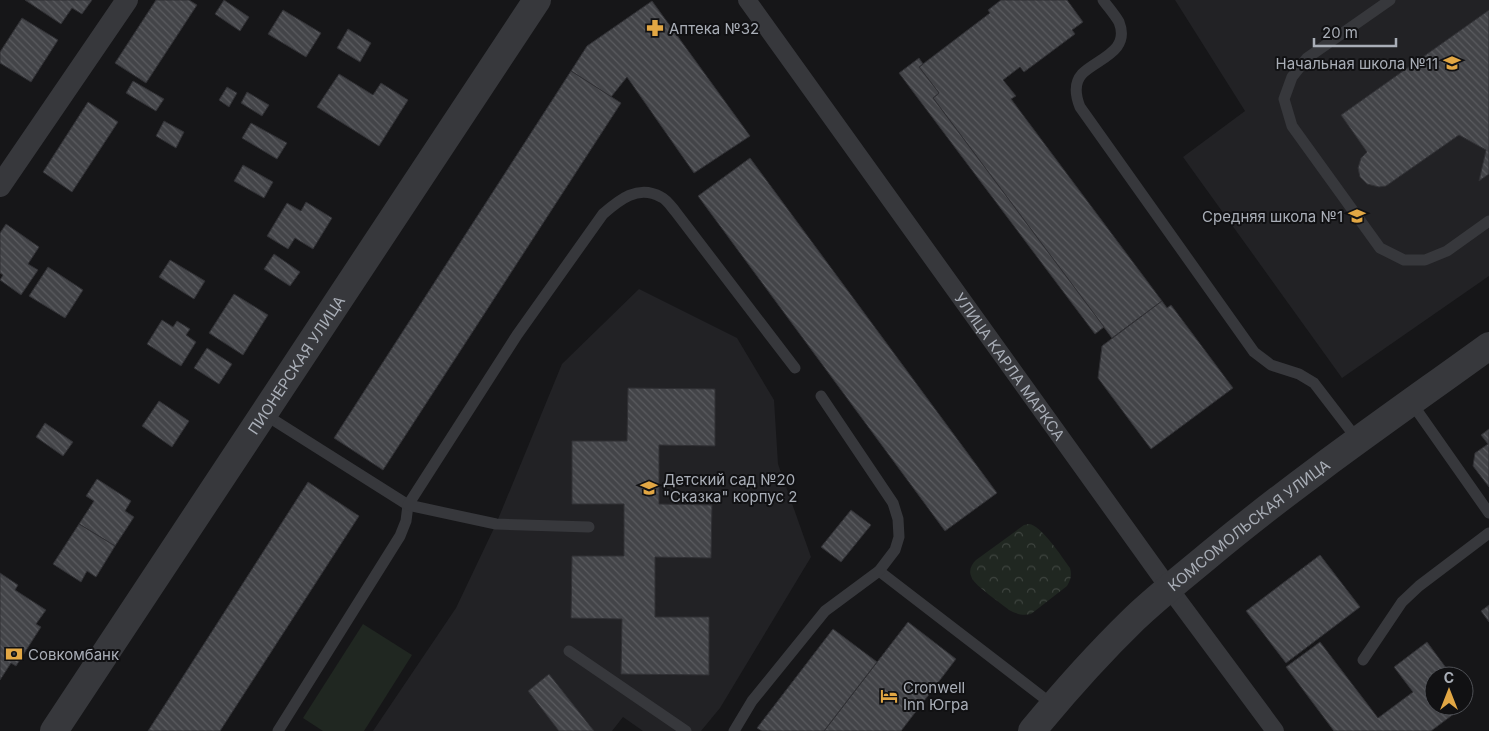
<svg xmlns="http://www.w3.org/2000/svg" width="1489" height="731" font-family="Inter,sans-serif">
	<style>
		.built { fill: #222225 }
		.park { fill: url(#park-crowns) }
		.pitch { fill: #202721 }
		.building { fill: url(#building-back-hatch); stroke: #303034 }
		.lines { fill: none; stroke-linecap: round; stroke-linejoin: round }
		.service { stroke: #37383c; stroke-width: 11 }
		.pedestrian { stroke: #37383c; stroke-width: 18 }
		.minor { stroke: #37383c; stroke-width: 22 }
		.tertiary { stroke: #37383c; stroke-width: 28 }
		.labels { text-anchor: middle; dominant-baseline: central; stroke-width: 4; stroke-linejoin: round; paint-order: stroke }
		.poi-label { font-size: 15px; fill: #a9aeb7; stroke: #111113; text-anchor: start }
		.street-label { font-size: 15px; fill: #a9aeb7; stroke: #111113 }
	</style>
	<defs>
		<pattern id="park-crowns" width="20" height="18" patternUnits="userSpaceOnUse" patternTransform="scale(1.25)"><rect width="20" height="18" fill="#202721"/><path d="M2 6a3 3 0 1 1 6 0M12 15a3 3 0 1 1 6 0" fill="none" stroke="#3e443f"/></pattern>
		<pattern id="building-back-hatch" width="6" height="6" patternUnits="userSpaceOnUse" patternTransform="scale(1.25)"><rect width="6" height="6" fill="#434448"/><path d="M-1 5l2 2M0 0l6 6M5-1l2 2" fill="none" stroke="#5b5c60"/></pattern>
	</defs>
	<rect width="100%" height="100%" fill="#161618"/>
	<g class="built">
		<polygon points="1175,0 1489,0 1489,276 1342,378 1183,157 1245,111"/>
		<polygon points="639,289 737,338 774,400 778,464 811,557 720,708 701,731 643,731 623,717 612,731 373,731 456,608 496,524 562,364"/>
	</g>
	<path class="park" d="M1029,524C1041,525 1062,557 1070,568C1072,575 1071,579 1067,586L1031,614C1023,616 1016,614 1009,610C1001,603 975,586 972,578C968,571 971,565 976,560L1024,525Z"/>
	<polygon class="pitch" points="363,624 412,655 364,731 323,731 303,718"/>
	<g class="building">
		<polygon points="25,0 92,0 82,14 72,8 61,24"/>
		<polygon points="156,0 189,0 197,5 146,83 115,63"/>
		<polygon points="224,0 249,17 240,31 215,14"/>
		<polygon points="1001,0 1067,0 1083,22 1072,30 1075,34 1024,72 1020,67 1003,80 1016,96 1011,99 1162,301 1112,338 933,98 939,93 919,67 990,13 988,10"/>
		<polygon points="652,1 750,136 694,173 627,77 611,97 571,71 587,46"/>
		<polygon points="283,10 321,33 306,57 268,34"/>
		<polygon points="1489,10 1489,174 1479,181 1486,150 1459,135 1386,186 1379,187 1367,184 1360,177 1358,168 1361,158 1367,152 1341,115"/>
		<polygon points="22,18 58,40 31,82 0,63 0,52"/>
		<polygon points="348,29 371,43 360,62 337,48"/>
		<polygon points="919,58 923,64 919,67 939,93 933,98 1104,327 1095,334 899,73"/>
		<polygon points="571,71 621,103 383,470 334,438"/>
		<polygon points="339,74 373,95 381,83 408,100 379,146 317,107"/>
		<polygon points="133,81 164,99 156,111 126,93"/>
		<polygon points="227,87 237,93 229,107 219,100"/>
		<polygon points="247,92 269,105 262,116 241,103"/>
		<polygon points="88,102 118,122 72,192 43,172"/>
		<polygon points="164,121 184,132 176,148 156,136"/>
		<polygon points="251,123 287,143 277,159 242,138"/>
		<polygon points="750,158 997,493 945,531 698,196"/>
		<polygon points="243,165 273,182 264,198 234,181"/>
		<polygon points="306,202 332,218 313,249 295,238 288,249 267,236 287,203 301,211"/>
		<polygon points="6,224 39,247 28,264 38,270 21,295 0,280 3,275 0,273 0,233"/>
		<polygon points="274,254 300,272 290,286 264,269"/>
		<polygon points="170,260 205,281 194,299 159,277"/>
		<polygon points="48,267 83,290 65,318 29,296"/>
		<polygon points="234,294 268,315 243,355 209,333"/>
		<polygon points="1162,301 1167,308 1171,305 1233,388 1151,449 1098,378 1102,346"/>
		<polygon points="162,320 173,327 177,321 190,329 186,335 196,342 181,366 147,344"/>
		<polygon points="207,348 232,364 219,384 194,368"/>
		<polygon points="628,388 715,389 715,446 659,445 659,504 712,505 711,558 655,557 655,617 709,617 709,675 621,674 622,619 571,618 572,556 624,556 624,504 572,504 572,441 627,441"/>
		<polygon points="159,401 189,421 172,447 142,426"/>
		<polygon points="45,423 73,442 63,456 36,437"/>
		<polygon points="1489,429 1489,487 1473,466 1475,453 1488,444 1481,435"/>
		<polygon points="97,479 131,501 125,511 134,517 115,546 79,524 94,501 86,496"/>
		<polygon points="308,482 359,516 220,731 148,731"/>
		<polygon points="851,510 871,525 841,562 821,547"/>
		<polygon points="79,524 115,546 96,577 87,571 81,582 53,564"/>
		<polygon points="1320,555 1360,607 1286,663 1246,611"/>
		<polygon points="0,573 18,585 15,590 46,610 36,624 41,627 16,666 11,663 0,680"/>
		<polygon points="1489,605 1489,622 1481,611"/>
		<polygon points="908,622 956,659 901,731 824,731"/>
		<polygon points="833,629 877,662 824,731 762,731 757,728"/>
		<polygon points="1320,642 1378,718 1413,692 1394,667 1427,642 1452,676 1434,676 1434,706 1464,706 1464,692 1471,701 1431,731 1334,731 1286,667"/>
		<polygon points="549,674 594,731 559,731 528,691"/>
	</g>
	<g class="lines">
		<g class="service">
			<path d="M1103,0C1108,7 1115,15 1119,22C1131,52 1096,59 1082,74C1073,84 1076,97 1080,107L1254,352L1271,365L1299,374L1314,383L1357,439"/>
			<polyline points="1390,0 1307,58 1292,77 1284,99 1292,126 1380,248 1404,260 1425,260 1447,251 1489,221"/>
			<polyline points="1411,402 1489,513"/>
			<polyline points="264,414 408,505 406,521 400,536 278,731"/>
			<path d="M589,527L496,524L408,505L517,335L603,214C619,200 638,184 661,197C666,199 671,206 675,211L795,368"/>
			<polyline points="879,571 1053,705"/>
			<polyline points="569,651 686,731"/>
			<polyline points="1363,660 1402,602 1419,586 1489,533"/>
			<polyline points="734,731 752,701 825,611 879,571 895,550 899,537 898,519 893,503 821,396"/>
		</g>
		<path class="pedestrian" id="s1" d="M747,0L1169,588L1275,731"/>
		<polyline class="minor" points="0,186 127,0"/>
		<g class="tertiary">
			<path id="s2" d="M54,731L537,0"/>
			<path id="s3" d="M1032,731C1064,692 1098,654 1134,619C1158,596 1184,576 1209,555C1299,480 1395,414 1489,346"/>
		</g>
	</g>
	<defs>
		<g id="pharmacy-bare" transform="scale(1.35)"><path d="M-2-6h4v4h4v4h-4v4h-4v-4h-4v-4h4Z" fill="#e2a744" stroke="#111113" stroke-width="2.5" paint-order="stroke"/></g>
		<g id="school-bare" transform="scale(1.35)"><path d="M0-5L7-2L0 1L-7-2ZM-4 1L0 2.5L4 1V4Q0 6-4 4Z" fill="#e2a744" stroke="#111113" stroke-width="2.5" paint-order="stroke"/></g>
		<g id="bank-bare" transform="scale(1.35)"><path d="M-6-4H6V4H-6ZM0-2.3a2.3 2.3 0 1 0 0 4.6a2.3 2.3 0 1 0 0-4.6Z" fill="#e2a744" stroke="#111113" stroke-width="2.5" paint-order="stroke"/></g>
		<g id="hotel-bare" transform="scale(1.35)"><path d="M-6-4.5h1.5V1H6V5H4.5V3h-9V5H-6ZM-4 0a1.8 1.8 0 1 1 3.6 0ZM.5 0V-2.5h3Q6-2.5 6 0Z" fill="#e2a744" stroke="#111113" stroke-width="2.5" paint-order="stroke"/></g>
	</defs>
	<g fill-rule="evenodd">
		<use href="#pharmacy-bare" x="655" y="28"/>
		<use href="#school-bare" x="1452" y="63"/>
		<use href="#school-bare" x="1357" y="216"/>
		<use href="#school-bare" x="649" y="488"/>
		<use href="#bank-bare" x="14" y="654"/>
		<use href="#hotel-bare" x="889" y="696"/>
	</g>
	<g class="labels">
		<g class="poi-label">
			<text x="669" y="28">Аптека №32</text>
			<text x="1438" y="63" text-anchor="end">Начальная школа №11</text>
			<text x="1343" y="216" text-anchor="end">Средняя школа №1</text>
			<text x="663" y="479">Детский сад №20<tspan x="663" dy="17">"Сказка" корпус 2</tspan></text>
			<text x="28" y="654">Совкомбанк</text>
			<text x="903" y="687">Cronwell<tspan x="903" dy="17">Inn Югра</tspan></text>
		</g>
		<g class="street-label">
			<text stroke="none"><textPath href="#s2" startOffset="439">ПИОНЕРСКАЯ УЛИЦА</textPath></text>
			<text stroke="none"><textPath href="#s1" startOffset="451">УЛИЦА КАРЛА МАРКСА</textPath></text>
			<text stroke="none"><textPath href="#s3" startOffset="300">КОМСОМОЛЬСКАЯ УЛИЦА</textPath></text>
		</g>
	</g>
	<g transform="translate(1449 691)"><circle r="24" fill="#111113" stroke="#4e5055"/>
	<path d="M0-4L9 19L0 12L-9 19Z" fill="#e2a744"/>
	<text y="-8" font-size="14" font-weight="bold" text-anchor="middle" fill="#a9aeb7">С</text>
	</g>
	<path d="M1314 38v8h82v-8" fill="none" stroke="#a9aeb7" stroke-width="2.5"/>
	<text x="1322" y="38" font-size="15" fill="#a9aeb7" stroke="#111113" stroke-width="4" paint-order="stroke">20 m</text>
</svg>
